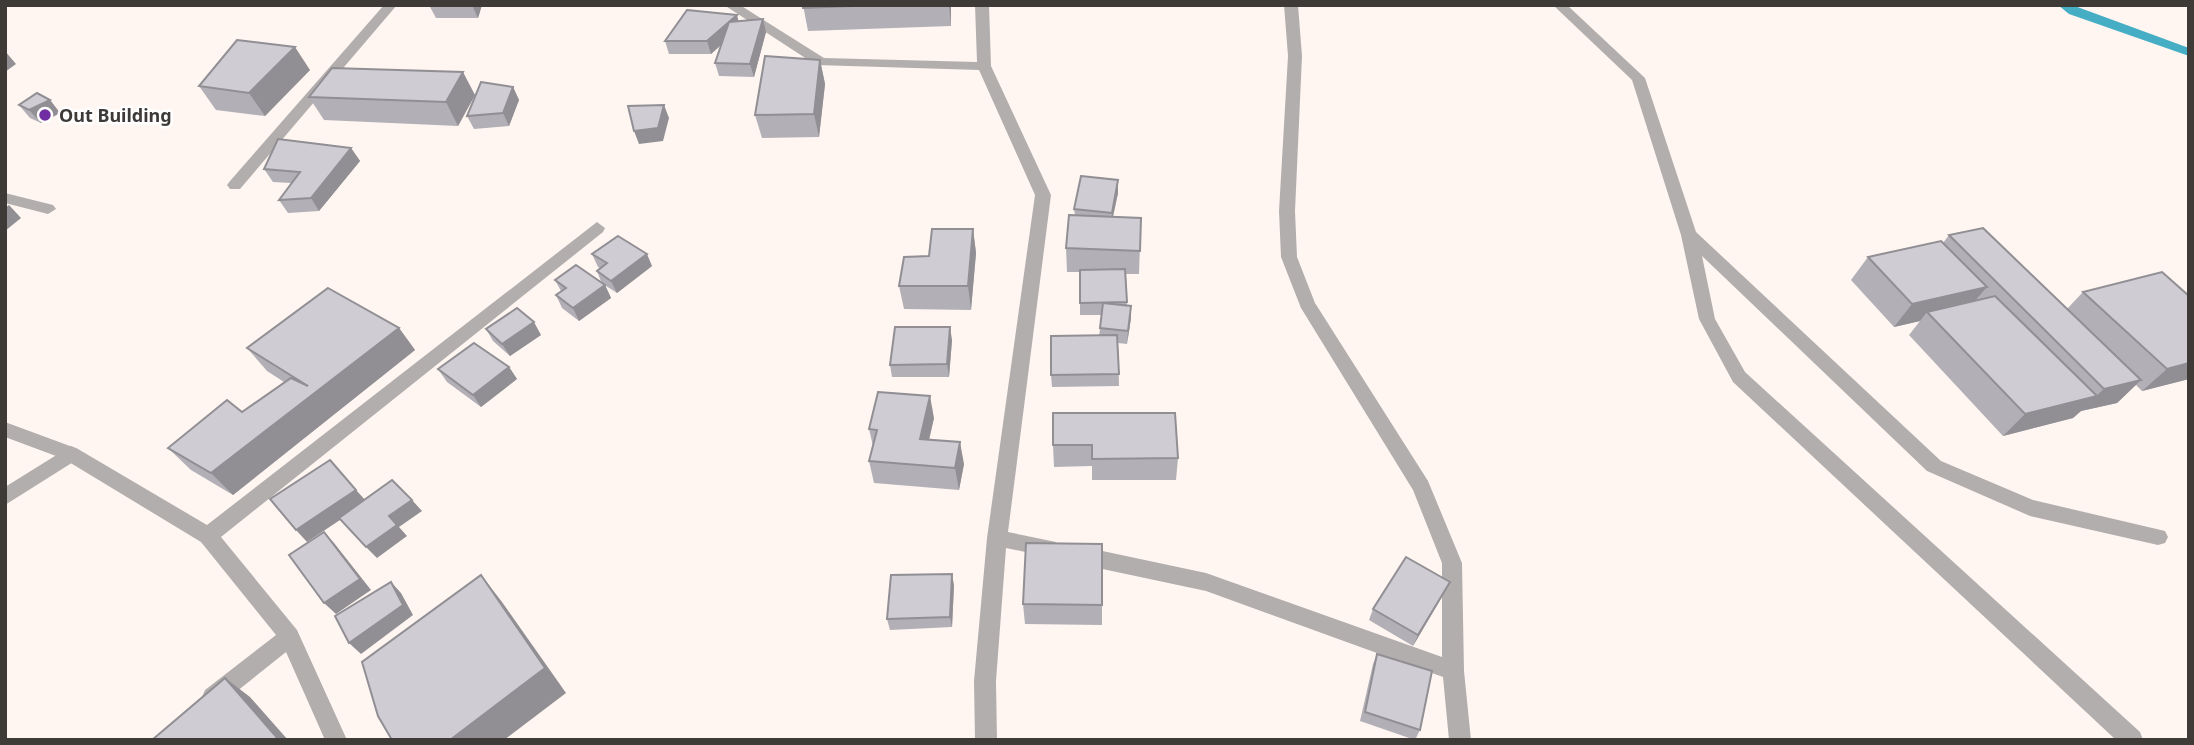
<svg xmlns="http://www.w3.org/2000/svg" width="2194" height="745" font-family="'Noto Sans',sans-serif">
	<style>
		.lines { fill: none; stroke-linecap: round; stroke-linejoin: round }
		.stream { fill: #45aec4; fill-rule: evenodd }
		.service { fill: #b3aeae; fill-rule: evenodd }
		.minor { fill: #b3aeae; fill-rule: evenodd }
		.wall { fill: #b2afb6 }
		.shaded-wall { fill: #918f94 }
		.building { fill: #cfccd4; stroke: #918f94; stroke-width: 2 }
		.poi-dot { fill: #712ea3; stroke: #fff; stroke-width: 2.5 }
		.labels { text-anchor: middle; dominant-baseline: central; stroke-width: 5; stroke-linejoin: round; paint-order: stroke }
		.poi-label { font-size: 18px; font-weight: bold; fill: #3e3a38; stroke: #fff; text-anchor: start }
	</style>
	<rect width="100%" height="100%" fill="#fff6f1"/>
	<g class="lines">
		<polygon class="stream" points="2058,5 2072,5 2189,48 2189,56 2069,14"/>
		<g class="service">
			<polygon points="1553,5 1567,5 1645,78 1696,232 1941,461 2033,500 2165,531 2168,537 2165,543 2158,545 2030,516 1927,471 1702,256 1715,319 1745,372 2140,732 2143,740 2116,740 1733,382 1699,319 1681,235 1632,80"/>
			<polygon points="71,446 78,449 80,454 78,459 5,505 5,487"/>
		</g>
		<g class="minor">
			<polygon points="384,5 397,5 240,189 230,189 227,185 230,181"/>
			<polygon points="724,5 740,5 824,58 977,62 975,5 989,5 991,66 1051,195 1008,532 1056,542 1059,548 1056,554 1049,557 1006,548 996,681 997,740 975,740 974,681 987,538 1035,195 979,70 816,65"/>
			<polygon points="1284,5 1298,5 1302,56 1295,211 1297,257 1315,303 1428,481 1462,563 1464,671 1471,740 1449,740 1443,677 1206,591 1079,564 1072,561 1069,555 1072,549 1079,546 1206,573 1442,657 1442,563 1413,490 1301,308 1281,257 1279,211 1288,56"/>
			<polygon points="5,193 53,205 56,209 48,214 5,203"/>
			<polygon points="597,222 605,228 603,232 221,537 297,630 347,740 325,740 286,652 221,704 213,707 205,704 202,697 205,690 276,635 201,542 64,459 5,437 5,422 78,449 207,525"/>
		</g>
	</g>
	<g class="wall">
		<polygon points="429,5 482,5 478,18 436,18"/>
		<polygon points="803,5 951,5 951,26 808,31"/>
		<polygon points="737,15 738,21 766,32 754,77 719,76 715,63 721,45 711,54 669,54 665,41"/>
		<polygon points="820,60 825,84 819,137 762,138 755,115"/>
		<polygon points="310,70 265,116 216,110 199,86"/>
		<polygon points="513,87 519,100 509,126 474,129 467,116"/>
		<polygon points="475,95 458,126 324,120 309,97"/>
		<polygon points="50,100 60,113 41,123 30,118 19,105"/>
		<polygon points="351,148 360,161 319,211 288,213 279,200 291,183 273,182 264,169"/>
		<polygon points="1118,180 1118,193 1113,217 1141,218 1139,274 1126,274 1127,305 1131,306 1131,318 1127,344 1118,343 1119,386 1052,387 1051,375 1099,336 1102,315 1080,315 1080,272 1067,272 1066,248 1075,215 1074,209"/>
		<polygon points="973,229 976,253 971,310 904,309 899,286"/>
		<polygon points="1949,235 2067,309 2083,292 2189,379 2142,391 2136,385 2117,403 2081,411 2073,418 2003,436 1909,335 1920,321 1894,327 1851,280 1868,257 1943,243"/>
		<polygon points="592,254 652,266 617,293 603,284 605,285 611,298 579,321 562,308 556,295 561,291 555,280 602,284 597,271 600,268 598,267"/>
		<polygon points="399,328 415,350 233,495 191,470 168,448 242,412 284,382 267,371 247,348"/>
		<polygon points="486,329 541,335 510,356 493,341"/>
		<polygon points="952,340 949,377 892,377 890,365"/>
		<polygon points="509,367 517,379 481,407 447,382 438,369"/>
		<polygon points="1053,413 1178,458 1176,480 1092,480 1092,466 1054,467 1053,445"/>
		<polygon points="934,418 929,440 964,464 959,490 874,483 869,461 873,446 869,429"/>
		<polygon points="1102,544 1102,625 1025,624 1023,604"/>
		<polygon points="1450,582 1444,593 1413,646 1369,620 1373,609"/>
		<polygon points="954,585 952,627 890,630 887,619"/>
		<polygon points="1377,654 1420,730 1415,740 1360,721 1373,664"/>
	</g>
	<g class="shaded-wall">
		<polygon points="472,5 482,5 478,18"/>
		<polygon points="949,5 951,5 951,26"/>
		<polygon points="737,15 740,28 711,54 707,41"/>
		<polygon points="763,19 766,32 754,77 750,64"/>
		<polygon points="295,47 310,70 265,116 249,93"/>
		<polygon points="5,51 16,64 5,72"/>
		<polygon points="820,60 825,84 819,137 814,114"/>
		<polygon points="463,72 475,95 458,126 446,102"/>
		<polygon points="513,87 519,100 509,126 503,113"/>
		<polygon points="50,100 60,113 41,123 29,110"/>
		<polygon points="664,105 669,118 663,141 639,144 634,131"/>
		<polygon points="351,148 360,161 319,211 311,198"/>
		<polygon points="1118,180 1118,193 1111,225 1112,213"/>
		<polygon points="9,205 21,218 5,231 5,208"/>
		<polygon points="973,229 976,253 971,310 968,286"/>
		<polygon points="647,254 652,266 617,293 611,281"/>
		<polygon points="605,285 611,298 579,321 573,308"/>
		<polygon points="1987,287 1967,310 1927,312 1920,321 1894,327 1912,304"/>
		<polygon points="1131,306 1131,318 1127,344 1128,331"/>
		<polygon points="534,322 541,335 510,356 502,344"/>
		<polygon points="950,327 952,340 949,377 947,364"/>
		<polygon points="399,328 415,350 233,495 211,473"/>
		<polygon points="2189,363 2189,379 2142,391 2167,369"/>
		<polygon points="509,367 517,379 481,407 473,395"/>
		<polygon points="2141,380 2117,403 2081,411 2073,418 2003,436 2025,414 2096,396 2104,389"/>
		<polygon points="930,396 934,418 924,461 920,439"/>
		<polygon points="960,442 964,464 959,490 955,468"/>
		<polygon points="356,490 367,502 307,542 296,530"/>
		<polygon points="412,500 422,511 399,527 407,536 377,558 366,547 389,516"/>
		<polygon points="324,532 334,543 371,590 336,614 324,603"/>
		<polygon points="952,574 954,585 952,627 950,617"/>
		<polygon points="481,575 502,602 566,693 504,740 450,740"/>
		<polygon points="391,582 401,593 413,615 361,654 349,643"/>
		<polygon points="1450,582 1444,593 1413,646 1418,635"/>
		<polygon points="225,678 250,697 288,740 279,740"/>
	</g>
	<g class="building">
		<polygon points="803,5 877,5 803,8"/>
		<polygon points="687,10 737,15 707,41 665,41"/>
		<polygon points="763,19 750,64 715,63 729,22"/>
		<polygon points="237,40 295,47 249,93 199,86"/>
		<polygon points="765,56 820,60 814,114 755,115"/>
		<polygon points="332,68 463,72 446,102 309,97"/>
		<polygon points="481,82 513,87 503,113 467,116"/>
		<polygon points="37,93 50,100 29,110 19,105"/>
		<polygon points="664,105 658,128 634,131 628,106"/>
		<polygon points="278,139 351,148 311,198 279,200 300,172 264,169"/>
		<polygon points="1081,176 1118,180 1112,213 1074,209"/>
		<polygon points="1069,215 1141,218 1140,251 1066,248"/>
		<polygon points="1983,228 2141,380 2104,389 1949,235"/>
		<polygon points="932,229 973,229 968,286 899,286 904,257 929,256"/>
		<polygon points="618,236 647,254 611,281 597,271 607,263 592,254"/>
		<polygon points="1941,241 1987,287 1912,304 1868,257"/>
		<polygon points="576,265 605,285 573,308 556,295 566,288 555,280"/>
		<polygon points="1125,269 1127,302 1080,303 1080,270"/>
		<polygon points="2162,272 2189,296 2189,363 2167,369 2083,292"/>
		<polygon points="328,288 399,328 211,473 168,448 227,400 242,412 291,378 308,386 247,348"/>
		<polygon points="1995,296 2097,396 2025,414 1927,312"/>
		<polygon points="1103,303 1131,306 1128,331 1100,328"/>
		<polygon points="517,308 534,322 502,344 486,329"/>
		<polygon points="895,327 950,327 947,364 890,365"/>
		<polygon points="1117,335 1119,374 1051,375 1051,336"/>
		<polygon points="474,343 509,367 473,395 438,369"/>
		<polygon points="878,392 930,396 920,439 960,442 955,468 869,461 877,430 869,429"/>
		<polygon points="1053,413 1175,413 1178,458 1092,459 1092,445 1053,445"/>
		<polygon points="330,460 356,490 296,530 270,499"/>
		<polygon points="392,480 412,500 389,516 397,525 366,547 339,518"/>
		<polygon points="324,532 360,579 324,603 289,555"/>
		<polygon points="1026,543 1102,544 1102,605 1023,604"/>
		<polygon points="1406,557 1450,582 1418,635 1373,609"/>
		<polygon points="952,574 950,617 887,619 891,575"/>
		<polygon points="481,575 545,668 450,740 392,740 378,716 362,662"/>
		<polygon points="391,582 403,605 349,643 335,616"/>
		<polygon points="1377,654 1432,671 1420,730 1365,712"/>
		<polygon points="225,678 279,740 152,740"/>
	</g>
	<circle class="poi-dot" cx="45" cy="115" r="7"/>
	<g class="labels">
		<g class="poi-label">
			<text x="59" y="115">Out Building</text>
		</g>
	</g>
	<rect width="2194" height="745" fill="none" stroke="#3e3a38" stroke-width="14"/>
</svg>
